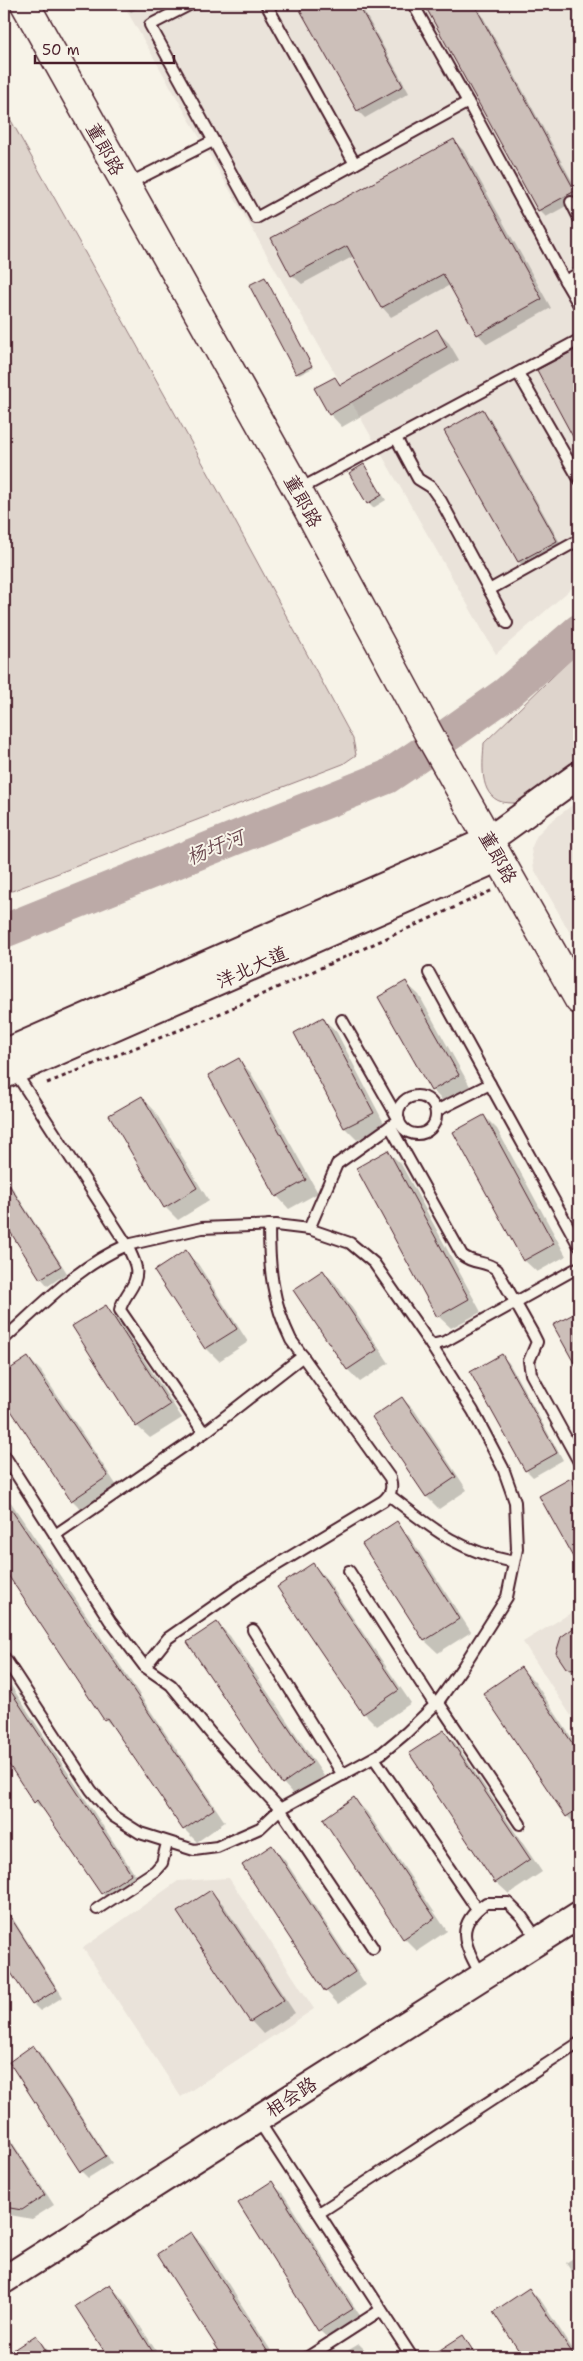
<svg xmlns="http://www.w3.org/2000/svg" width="583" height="2361" font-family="'Shantell Sans','LXGW WenKai TC',sans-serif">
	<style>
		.built { fill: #eae3da }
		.green { fill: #ded4cc; stroke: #947a7c }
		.shadow { fill: #0003 }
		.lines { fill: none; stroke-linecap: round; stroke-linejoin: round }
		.river { stroke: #bcaaa7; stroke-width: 34 }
		.building { fill: #ccbfb9; stroke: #4a1f2b }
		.service-casing { stroke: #4a1f2b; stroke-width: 14 }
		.tertiary-casing { stroke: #4a1f2b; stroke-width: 30 }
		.secondary-casing { stroke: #4a1f2b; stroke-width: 31 }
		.path { stroke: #4a1f2b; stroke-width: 3; stroke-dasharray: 4 4; stroke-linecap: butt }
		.service { stroke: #f7f3e8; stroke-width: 10 }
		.tertiary { stroke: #f7f3e8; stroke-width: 26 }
		.secondary { stroke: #f7f3e8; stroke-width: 28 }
		.labels { text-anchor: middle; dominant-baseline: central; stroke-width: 4; stroke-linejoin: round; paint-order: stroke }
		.street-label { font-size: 19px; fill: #4a1f2b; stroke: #f7f3e8 }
		.water-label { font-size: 20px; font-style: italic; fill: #6c4950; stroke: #f7f3e8 }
	</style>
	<rect width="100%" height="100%" fill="#f7f3e8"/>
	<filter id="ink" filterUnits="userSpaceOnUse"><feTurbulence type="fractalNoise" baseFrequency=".02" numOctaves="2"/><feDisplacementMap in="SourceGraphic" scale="10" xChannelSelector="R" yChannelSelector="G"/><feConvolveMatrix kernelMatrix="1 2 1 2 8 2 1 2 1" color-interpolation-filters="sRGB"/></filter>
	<g filter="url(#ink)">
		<g class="built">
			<polygon points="123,4 579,4 579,582 496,654"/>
			<polygon points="579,800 579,949 534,869 531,849 537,835 550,822"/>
			<polygon points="579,1608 579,1728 523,1642"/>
			<polygon points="229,1878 314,2009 181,2097 83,1948 178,1881"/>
		</g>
		<g class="green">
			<polygon points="4,108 229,510 353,739 356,755 343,764 4,894"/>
			<path d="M579,651V757L518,803C513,803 507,803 502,802C478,795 483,762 484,743Z"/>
		</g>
		<g class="shadow">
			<polygon points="123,4 146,4 131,12"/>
			<polygon points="314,4 360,4 409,93 365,118 358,111 302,10"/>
			<polygon points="425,4 476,4 579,194 579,199 546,217 539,210"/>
			<polygon points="454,141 463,150 551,308 487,344 478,334 450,285 391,317 382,307 354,256 302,284 292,275"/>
			<polygon points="265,278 313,368 299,375 297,373"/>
			<polygon points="437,331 449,343 459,360 342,427 330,414 334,378 342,385"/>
			<polygon points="579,349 579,445 539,371"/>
			<polygon points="483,411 490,418 563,548 526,569 519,562"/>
			<polygon points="364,466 386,500 373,508 368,503"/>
			<polygon points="406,983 419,995 471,1088 445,1103 432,1090"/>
			<polygon points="323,1019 336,1031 385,1125 357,1140 345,1128"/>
			<polygon points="239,1060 251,1073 318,1193 289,1209 277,1196"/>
			<polygon points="142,1097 154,1110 209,1201 178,1220 165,1207"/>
			<polygon points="484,1116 497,1129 566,1256 537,1272 524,1260"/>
			<polygon points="388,1152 401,1164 481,1312 451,1328 438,1316"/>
			<polygon points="4,1175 67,1273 48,1286 41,1278 4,1220"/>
			<polygon points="185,1252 198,1264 248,1342 219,1361 206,1348"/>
			<polygon points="323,1271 336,1284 389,1363 360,1382 348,1370 295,1290"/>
			<polygon points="105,1306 118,1319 182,1418 150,1438 137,1426"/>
			<polygon points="579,1312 579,1369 555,1326"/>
			<polygon points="502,1356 509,1363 563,1460 533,1477 526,1470"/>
			<polygon points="28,1358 41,1371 119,1489 84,1512 72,1500 4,1398 4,1375"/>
			<polygon points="402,1398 415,1411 467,1490 439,1509 426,1496"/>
			<polygon points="570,1480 579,1489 579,1565 541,1496"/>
			<polygon points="4,1492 225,1822 197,1842 184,1829 117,1731 105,1719 4,1567"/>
			<polygon points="397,1523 409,1536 471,1632 438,1653 425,1641 364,1544"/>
			<polygon points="313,1564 325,1577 411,1703 377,1726 364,1713 279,1587"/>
			<polygon points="217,1623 230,1636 324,1776 295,1796 283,1783"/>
			<polygon points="574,1629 579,1630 579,1678 567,1668"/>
			<polygon points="521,1668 534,1681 579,1749 579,1828 567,1816 484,1693"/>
			<polygon points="4,1675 143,1887 114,1906 102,1893 47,1814 35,1802 4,1755"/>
			<polygon points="444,1731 456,1744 542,1872 509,1894 496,1882"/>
			<polygon points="354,1799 367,1812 447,1931 417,1951 404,1938 325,1819"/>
			<polygon points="272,1847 284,1859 366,1985 338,2004 326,1991"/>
			<polygon points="211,1892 223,1904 295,2013 263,2034 251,2021"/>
			<polygon points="4,1905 63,1997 40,2011 33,2004 4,1960"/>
			<polygon points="33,2046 40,2053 112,2163 88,2178 81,2171"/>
			<polygon points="4,2130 54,2205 32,2219 10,2215 4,2208"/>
			<polygon points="272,2183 284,2195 364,2322 332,2342 319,2330"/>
			<polygon points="191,2233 204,2246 275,2357 224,2357 159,2254"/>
			<polygon points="579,2254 579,2283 566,2263"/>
			<polygon points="110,2286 122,2298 160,2357 109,2357 77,2307"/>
			<polygon points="529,2289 542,2302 578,2357 524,2357 495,2312"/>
			<polygon points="36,2337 54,2357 4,2357"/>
			<polygon points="462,2337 480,2357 432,2357"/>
			<polygon points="359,2344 372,2357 337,2357"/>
		</g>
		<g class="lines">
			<g class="river">
				<polyline points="448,735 507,693 579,631"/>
				<polyline points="4,931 387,777 421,754"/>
			</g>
		</g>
		<g class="building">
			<polygon points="312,4 358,4 403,86 357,111 300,10"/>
			<polygon points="424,4 474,4 575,191 538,211"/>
			<polygon points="454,139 542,299 477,335 443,274 381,308 347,246 291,276 271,238"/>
			<polygon points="265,277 312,366 296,374 249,285"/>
			<polygon points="437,329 447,347 329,415 314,388 335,377 340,385"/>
			<polygon points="579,348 579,448 537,370"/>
			<polygon points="483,409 557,541 518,562 444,431"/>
			<polygon points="364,464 382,495 367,504 349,473"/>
			<polygon points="406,981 459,1075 431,1091 378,997"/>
			<polygon points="323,1017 374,1113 344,1128 294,1033"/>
			<polygon points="239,1058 306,1180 276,1197 208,1075"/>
			<polygon points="142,1096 197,1188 164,1208 109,1115"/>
			<polygon points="484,1115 554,1244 523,1261 453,1132"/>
			<polygon points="388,1150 469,1299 437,1317 356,1168"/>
			<polygon points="4,1177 61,1266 40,1279 4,1222"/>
			<polygon points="186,1250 237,1329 205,1349 154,1271"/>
			<polygon points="323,1270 377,1350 347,1370 293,1290"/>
			<polygon points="106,1305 170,1405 136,1427 72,1326"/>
			<polygon points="579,1311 579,1372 553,1325"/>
			<polygon points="502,1354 557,1453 525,1471 470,1372"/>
			<polygon points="28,1357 108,1476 71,1501 4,1400 4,1373"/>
			<polygon points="402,1397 456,1477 426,1497 372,1417"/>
			<polygon points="571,1478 579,1494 579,1568 539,1496"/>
			<polygon points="4,1499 214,1809 183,1830 107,1718 104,1720 4,1569"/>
			<polygon points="397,1521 459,1619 424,1641 362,1544"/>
			<polygon points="313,1563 399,1690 363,1714 277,1587"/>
			<polygon points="217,1622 312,1763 282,1784 187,1642"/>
			<polygon points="579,1624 579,1671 566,1668 556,1653 561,1637"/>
			<polygon points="521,1667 579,1753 579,1808 566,1817 483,1693"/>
			<polygon points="4,1681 131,1874 101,1894 37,1800 34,1803 4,1757"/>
			<polygon points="444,1730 530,1859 495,1883 409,1753"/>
			<polygon points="354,1797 435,1918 403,1939 323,1819"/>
			<polygon points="272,1845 355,1972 325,1992 242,1865"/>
			<polygon points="211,1890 284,2000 250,2022 177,1912"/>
			<polygon points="4,1907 57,1990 32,2005 4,1962"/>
			<polygon points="33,2045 106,2156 80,2172 9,2062"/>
			<polygon points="4,2132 45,2195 22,2210 4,2207"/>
			<polygon points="272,2181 353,2309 318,2331 238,2203"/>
			<polygon points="191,2232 271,2357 223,2357 157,2254"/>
			<polygon points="110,2284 156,2357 108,2357 75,2306"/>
			<polygon points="529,2288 575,2357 523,2357 493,2312"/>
			<polygon points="36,2335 50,2357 4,2357 4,2356"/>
			<polygon points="463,2335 477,2357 429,2357"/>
		</g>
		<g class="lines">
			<g class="service-casing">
				<g id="service">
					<polyline points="191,4 150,25 256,218 468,102 565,281 579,273"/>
					<polyline points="266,4 355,164"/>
					<polyline points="413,4 468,102"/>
					<polyline points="128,184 213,141"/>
					<polyline points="571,202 579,218"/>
					<polyline points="565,281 579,305"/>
					<polyline points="518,373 579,479"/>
					<polyline points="396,438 418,479 431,487 441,501 507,623"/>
					<polyline points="298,490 579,340"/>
					<polyline points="489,590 579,540"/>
					<polyline points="429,973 579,1246"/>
					<polyline points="15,1072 127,1245 202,1228 276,1225 309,1229 350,1243 374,1263 431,1345 444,1342 579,1267"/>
					<circle cx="417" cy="1115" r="19"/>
					<polyline points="436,1111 490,1084"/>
					<path d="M390,1126L462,1255C474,1265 486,1260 497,1270L533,1334L537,1342L529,1361L531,1374L579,1462"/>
					<polyline points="309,1229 337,1164 399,1120 342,1020"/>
					<path d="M4,1339C42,1305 78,1266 127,1245C130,1252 135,1261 136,1268C139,1285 123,1295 120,1310L204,1433"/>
					<polyline points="4,1455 110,1621 145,1667 171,1685 212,1735 280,1809 373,1948"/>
					<path d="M389,1495C434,1530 457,1550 514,1562"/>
					<polyline points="55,1535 208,1430 303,1356"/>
					<polyline points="349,1571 435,1705"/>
					<polyline points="253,1630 343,1775"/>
					<polyline points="4,1657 91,1790 113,1816 140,1833 194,1850 217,1847 260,1828 280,1809 382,1753 406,1733 438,1702 464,1665 507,1597 517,1549 515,1502 503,1468 473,1411 431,1345"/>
					<path d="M145,1667L168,1638L250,1581L383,1501C391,1494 393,1489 390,1478L291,1340C272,1301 269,1268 269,1225"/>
					<polyline points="438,1702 520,1824"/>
					<polyline points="374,1758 477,1909"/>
					<polyline points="97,1909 155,1871 162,1863 167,1843"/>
					<path d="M481,1975C465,1945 453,1926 486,1903H508L522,1917L538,1940"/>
					<polyline points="258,2120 412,2357"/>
					<polyline points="319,2213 579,2043"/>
					<polyline points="308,2357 381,2310"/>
				</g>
			</g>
			<g class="tertiary-casing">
				<g id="tertiary">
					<polyline points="4,1053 489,840 579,775"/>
					<polyline points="4,1075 499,858"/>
					<polyline points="4,2280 579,1915"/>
				</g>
			</g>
			<g class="secondary-casing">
				<polyline id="secondary" points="25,4 298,491 431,738 579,1000"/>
			</g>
			<polyline class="path" points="47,1083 212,1017 493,890"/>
			<use href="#service" class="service"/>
			<use href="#tertiary" class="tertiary"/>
			<use href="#secondary" class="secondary"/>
		</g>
	</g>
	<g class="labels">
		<g class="street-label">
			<text transform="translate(105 149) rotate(61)">董郎路</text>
			<text transform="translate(303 501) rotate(61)">董郎路</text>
			<text transform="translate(498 857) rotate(61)">董郎路</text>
			<text transform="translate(252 967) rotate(-24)">洋北大道</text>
			<text transform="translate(291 2097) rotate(-33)">相会路</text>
		</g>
		<g class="water-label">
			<text transform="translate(215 847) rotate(-22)">杨圩河</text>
		</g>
	</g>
	<rect width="583" height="2361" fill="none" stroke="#f7f3e8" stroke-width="20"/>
	<rect x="10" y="10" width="563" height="2341" fill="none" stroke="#4a1f2b" stroke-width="2" filter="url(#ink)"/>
	<path d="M35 55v8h139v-8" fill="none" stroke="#4a1f2b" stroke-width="2.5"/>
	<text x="42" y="55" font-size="15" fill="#4a1f2b" stroke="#f7f3e8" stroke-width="4" paint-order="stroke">50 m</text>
</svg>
